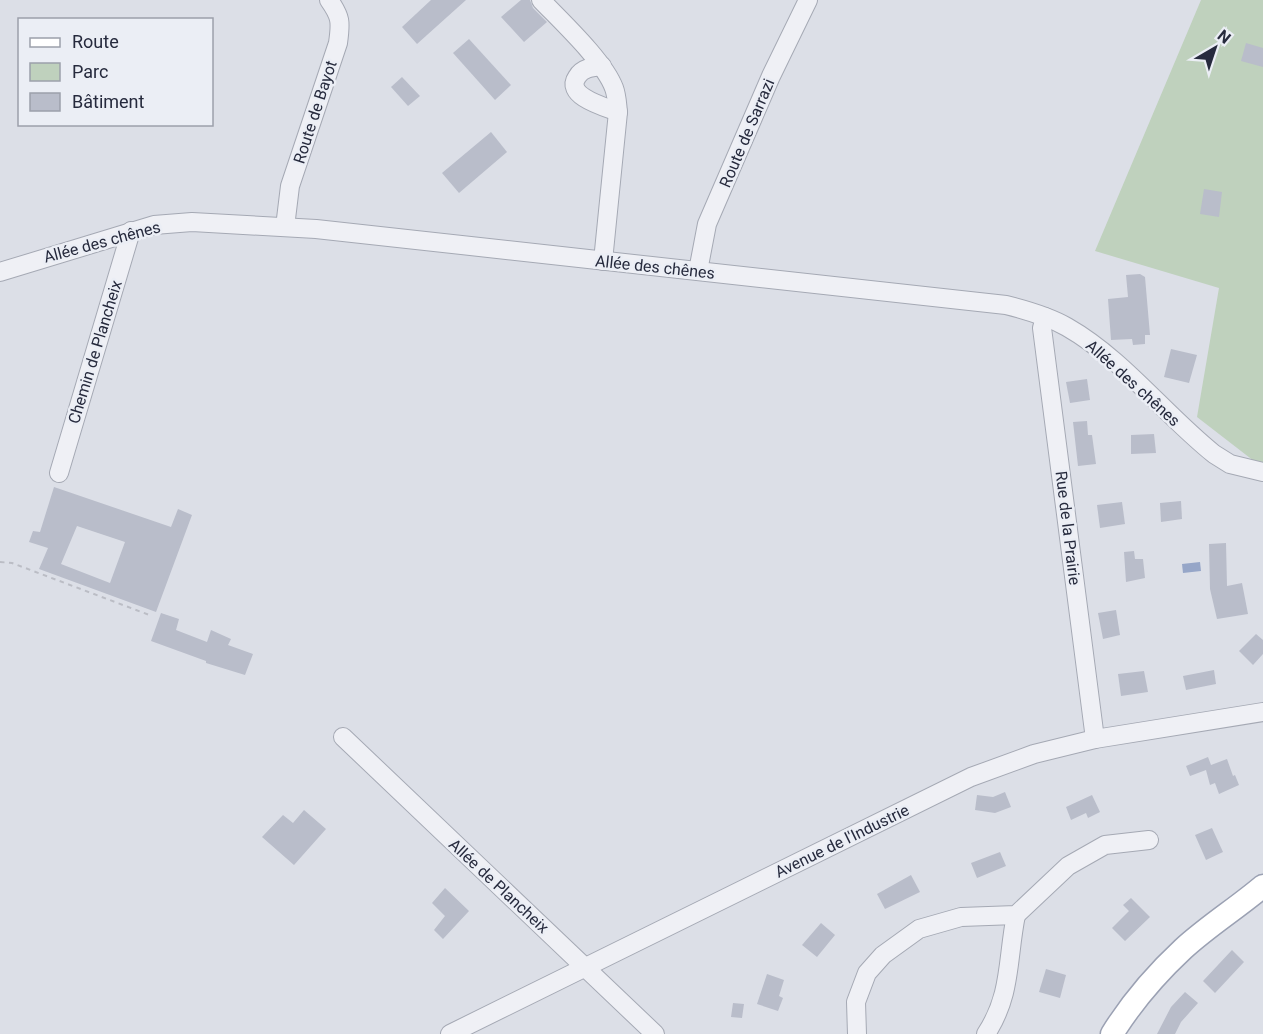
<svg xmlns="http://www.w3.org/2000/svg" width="1263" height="1034" font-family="Roboto,sans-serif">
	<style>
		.green { fill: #bfd1bd }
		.water { fill: #96a6c8 }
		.building { fill: #b9bdca; fill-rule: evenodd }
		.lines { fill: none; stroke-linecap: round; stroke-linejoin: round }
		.minor-casing { stroke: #a5a9b4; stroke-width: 20 }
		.major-casing { stroke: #9ba1b3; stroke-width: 25 }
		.path { stroke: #bbbdc5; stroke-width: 2; stroke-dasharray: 4.5 4.5; stroke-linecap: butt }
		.minor { stroke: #eff0f5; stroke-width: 18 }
		.major { stroke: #fff; stroke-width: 22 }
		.labels { text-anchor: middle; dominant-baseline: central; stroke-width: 5; stroke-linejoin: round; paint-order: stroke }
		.street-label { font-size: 16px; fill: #262a3d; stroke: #ebeef5 }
	</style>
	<rect width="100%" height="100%" fill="#dcdfe7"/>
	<polygon class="green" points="1201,0 1263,0 1263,468 1197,417 1219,288 1095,251"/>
	<polygon class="water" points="1200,562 1201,571 1183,573 1182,564"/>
	<g class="building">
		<polygon points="431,0 466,0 417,44 402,27"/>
		<polygon points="521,0 530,0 533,8 547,22 524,42 501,17"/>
		<polygon points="469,39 511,85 495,100 453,53"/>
		<polygon points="1246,43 1263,48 1263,67 1241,61"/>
		<polygon points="402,77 420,96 408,106 391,87"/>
		<polygon points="491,132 507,152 459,193 442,173"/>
		<polygon points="1204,189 1222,192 1219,217 1200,214"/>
		<polygon points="1140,274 1145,277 1150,335 1145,335 1145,344 1133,345 1132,339 1111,340 1108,299 1128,297 1126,275"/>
		<polygon points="1171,349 1197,355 1189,383 1164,377"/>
		<polygon points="1087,379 1090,400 1070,403 1066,382"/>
		<polygon points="1087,421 1088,435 1092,435 1096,464 1078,466 1073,422"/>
		<polygon points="1154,434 1156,453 1131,454 1131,435"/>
		<path d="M54,487L171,527L178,509L192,515L156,612L39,569L48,548L29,542L33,531L40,532ZM77,526L125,542L110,583L61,564Z"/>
		<polygon points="1181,501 1182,519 1161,522 1160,503"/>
		<polygon points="1122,502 1125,524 1100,528 1097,505"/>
		<polygon points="1226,543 1227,586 1242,583 1248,614 1217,619 1210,589 1209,544"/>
		<polygon points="1134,551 1135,559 1143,559 1145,578 1126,582 1124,552"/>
		<polygon points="1116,610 1120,635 1103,639 1098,613"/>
		<polygon points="161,613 179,619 176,630 207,642 211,630 231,639 228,645 253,654 245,675 206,663 206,661 151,641"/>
		<polygon points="1256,634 1263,640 1263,654 1253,665 1239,651"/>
		<polygon points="1214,670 1216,684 1186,690 1183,676"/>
		<polygon points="1144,671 1148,692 1121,696 1118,674"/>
		<polygon points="1208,757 1211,765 1227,759 1233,776 1235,775 1239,785 1219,794 1215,783 1210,785 1206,770 1190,776 1186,766"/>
		<polygon points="1005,792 1011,807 995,813 975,810 977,795 993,797"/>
		<polygon points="1092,795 1100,812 1088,818 1086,813 1071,820 1066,807"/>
		<polygon points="304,810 326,829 294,865 262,837 283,815 293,823"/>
		<polygon points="1212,828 1223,852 1206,860 1195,835"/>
		<polygon points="1000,852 1006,866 977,878 971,863"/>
		<polygon points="911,875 920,892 885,909 877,894"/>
		<polygon points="445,888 469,911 443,939 434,930 445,916 432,903"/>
		<polygon points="1131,898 1150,917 1125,941 1112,928 1129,911 1123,905"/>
		<polygon points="821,923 835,935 817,957 802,945"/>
		<polygon points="1232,950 1244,962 1215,993 1203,981"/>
		<polygon points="1046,969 1066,975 1060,998 1039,992"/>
		<polygon points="767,974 784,980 779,996 783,998 778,1011 757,1004"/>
		<polygon points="1185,992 1198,1003 1181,1022 1175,1034 1157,1034 1171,1007"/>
		<polygon points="733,1003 744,1004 742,1018 731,1017"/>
	</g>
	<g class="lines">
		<g class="minor-casing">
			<g id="minor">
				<path d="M541,0C562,22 604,61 614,88C617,96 617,104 618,112L603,261"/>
				<path d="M602,66C592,67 582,68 577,77C564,96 605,107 618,112"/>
				<path d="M285,227L290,186L338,43C341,22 341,17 329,0"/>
				<polyline points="698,271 707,224 771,76 808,0"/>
				<path d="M0,272L154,225L192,222L316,229L1006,305C1026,310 1048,316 1067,327C1123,359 1164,414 1214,454L1230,464L1263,472"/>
				<polyline points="1045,317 1042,328 1095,739"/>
				<polyline points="59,473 131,231"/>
				<polyline points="343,737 655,1034"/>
				<polyline points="450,1034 971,777 1034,754 1095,739 1263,712"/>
				<polyline points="857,1034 856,1002 867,973 883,955 919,929 961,917 1016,915 1068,866 1105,845 1149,840"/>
				<path d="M986,1034C1012,994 1007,959 1016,915"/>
			</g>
		</g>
		<g class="major-casing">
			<path id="major" d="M1112,1034C1132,1002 1155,975 1183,949C1208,926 1237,908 1263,886"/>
		</g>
		<polyline class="path" points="0,562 12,563 152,616"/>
		<use href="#minor" class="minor"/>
		<use href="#major" class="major"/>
	</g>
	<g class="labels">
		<g class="street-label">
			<text transform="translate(315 112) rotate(-72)">Route de Bayot</text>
			<text transform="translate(747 133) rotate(-67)">Route de Sarrazi</text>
			<text transform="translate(102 242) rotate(-15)">Allée des chênes</text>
			<text transform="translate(655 267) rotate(6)">Allée des chênes</text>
			<text transform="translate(95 352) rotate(-73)">Chemin de Plancheix</text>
			<text transform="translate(1133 383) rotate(42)">Allée des chênes</text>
			<text transform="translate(1068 528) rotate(83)">Rue de la Prairie</text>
			<text transform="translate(842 841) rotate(-26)">Avenue de l'Industrie</text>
			<text transform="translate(499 886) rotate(43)">Allée de Plancheix</text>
		</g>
	</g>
	<rect x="18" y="18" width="195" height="108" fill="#ebeef5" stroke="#9ca0ab" stroke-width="1.5"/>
	<rect x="30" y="38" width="30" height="9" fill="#ffffff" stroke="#9ca0ab" stroke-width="1.5"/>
	<text x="72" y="48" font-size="18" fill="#262a3d">Route</text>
	<rect x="30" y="63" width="30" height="18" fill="#bfd1bd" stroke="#9ca0ab" stroke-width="1.5"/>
	<text x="72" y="78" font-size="18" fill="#262a3d">Parc</text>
	<rect x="30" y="93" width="30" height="18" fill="#b9bdca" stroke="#9ca0ab" stroke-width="1.5"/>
	<text x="72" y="108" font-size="18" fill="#262a3d">Bâtiment</text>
	<g transform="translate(1215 48) rotate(39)" stroke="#ebeef5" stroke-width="4.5" paint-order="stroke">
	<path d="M0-4.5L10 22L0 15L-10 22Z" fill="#262a3d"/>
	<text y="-9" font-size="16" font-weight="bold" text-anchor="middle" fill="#262a3d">N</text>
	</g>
</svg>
